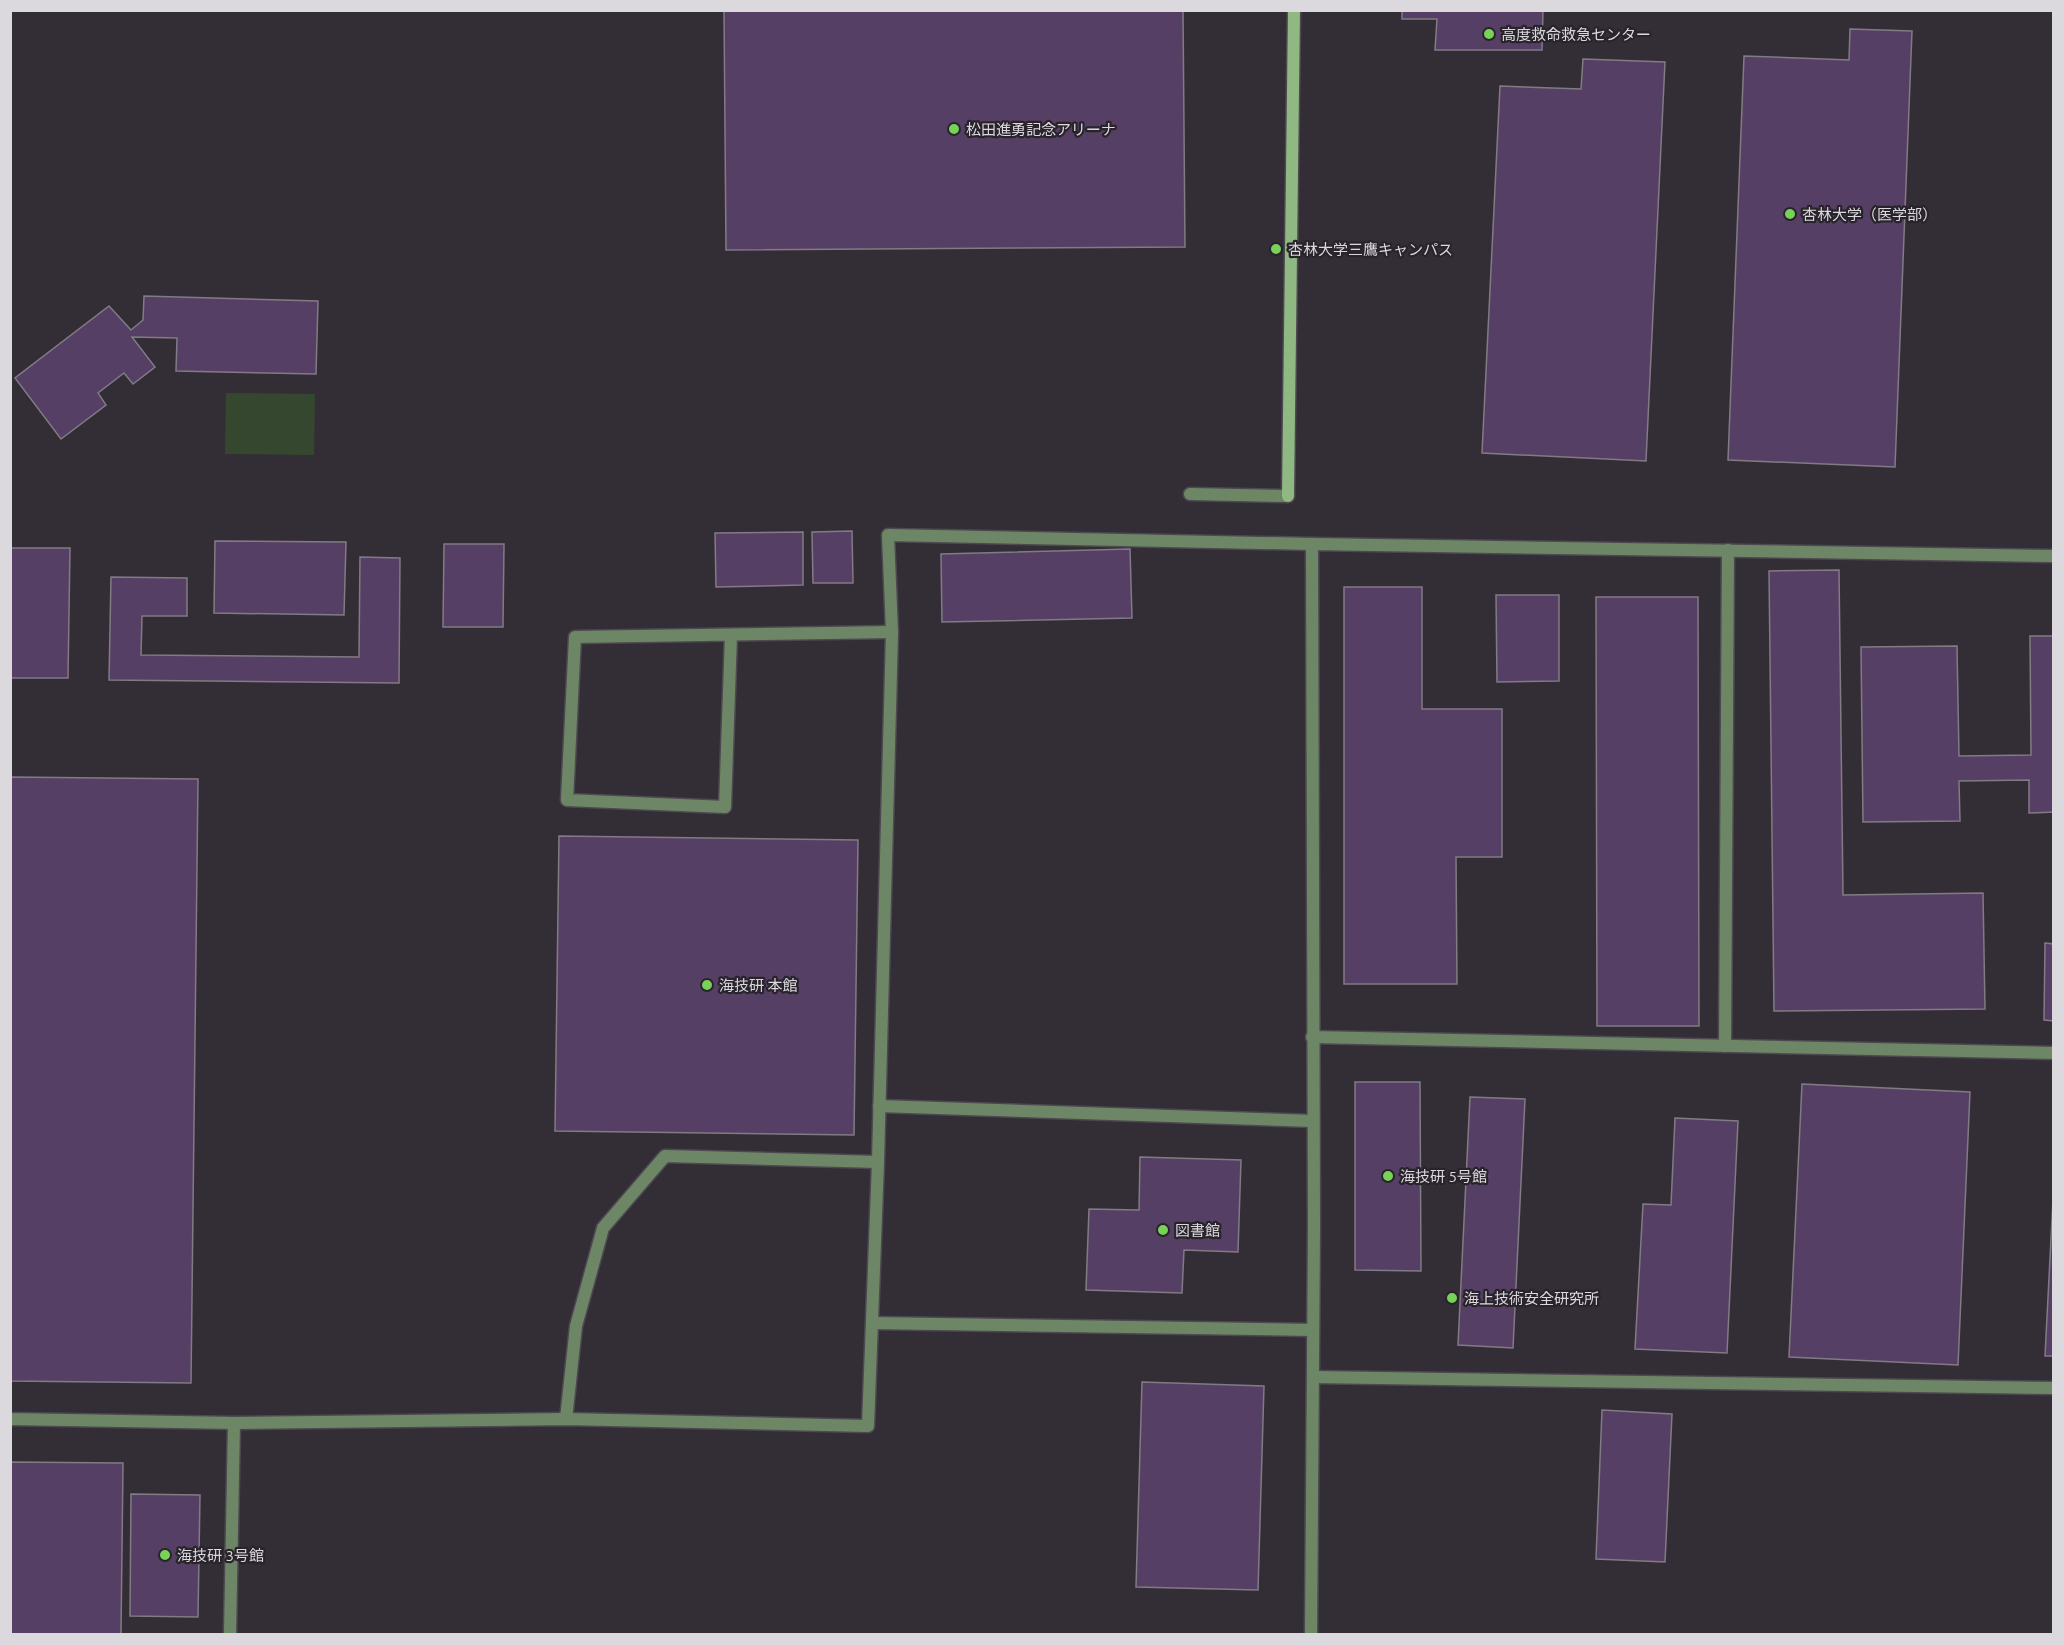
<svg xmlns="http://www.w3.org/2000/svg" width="2064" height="1645" font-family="Ubuntu,'Noto Sans JP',sans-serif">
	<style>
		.green { fill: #35482f }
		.building { fill: #563f64; stroke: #817b85; stroke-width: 1.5 }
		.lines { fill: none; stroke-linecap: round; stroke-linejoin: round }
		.lane-casing { stroke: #4e4951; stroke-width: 15 }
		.street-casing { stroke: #4e4951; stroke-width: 15 }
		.secondary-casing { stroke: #4e4951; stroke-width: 15 }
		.lane { stroke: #6d8766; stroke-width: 12 }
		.street { stroke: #6d8766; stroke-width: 12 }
		.secondary { stroke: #8fb883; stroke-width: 12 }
		.poi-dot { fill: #78d258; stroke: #29242c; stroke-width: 2 }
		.labels { text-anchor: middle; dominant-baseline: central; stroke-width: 4.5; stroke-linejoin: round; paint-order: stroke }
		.poi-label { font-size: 15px; fill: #dbd8de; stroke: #29242c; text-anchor: start }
	</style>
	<rect width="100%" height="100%" fill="#332e36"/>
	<polygon class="green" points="226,393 315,394 314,455 225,454"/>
	<g class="building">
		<polygon points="724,10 1183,10 1185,247 726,250"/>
		<polygon points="1402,10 1543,10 1542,50 1435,50 1437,19 1402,19"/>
		<polygon points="1850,29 1912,31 1895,467 1728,460 1744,56 1849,60"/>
		<polygon points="1583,59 1665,62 1646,461 1482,453 1500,86 1581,89"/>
		<polygon points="144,296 318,301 316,374 176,371 177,338 132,337 155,367 133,384 124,373 98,393 106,405 61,439 15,378 109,306 131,330 143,320"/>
		<polygon points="852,531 853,583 813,583 812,532"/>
		<polygon points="803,532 803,585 716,587 715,533"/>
		<polygon points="215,541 346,542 344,615 214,613"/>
		<polygon points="444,544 504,544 503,627 443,627"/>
		<polygon points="10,548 70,548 68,678 10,678"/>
		<polygon points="1130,549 1132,618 942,622 941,554"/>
		<polygon points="360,557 400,558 399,683 109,680 111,577 187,578 187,616 142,616 141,655 359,657"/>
		<polygon points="1839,570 1843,895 1983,893 1985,1009 1774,1011 1769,571"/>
		<polygon points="1344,587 1422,587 1422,709 1502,709 1502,857 1456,857 1457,984 1344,984"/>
		<polygon points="1496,595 1559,595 1559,681 1497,682"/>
		<polygon points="1596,597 1698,597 1699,1026 1597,1026"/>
		<polygon points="2030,636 2054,636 2054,812 2029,813 2029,780 1959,781 1960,821 1863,822 1861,647 1957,646 1959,756 2031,755"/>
		<polygon points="10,777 198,779 191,1383 10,1381"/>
		<polygon points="559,836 858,840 854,1135 555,1131"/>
		<polygon points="2045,943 2054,944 2054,1021 2044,1020"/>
		<polygon points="1355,1082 1420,1082 1421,1271 1355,1270"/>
		<polygon points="1802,1084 1970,1092 1958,1365 1789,1357"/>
		<polygon points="1470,1097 1525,1099 1513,1348 1458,1345"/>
		<polygon points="1675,1118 1738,1121 1727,1353 1635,1349 1643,1204 1671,1205"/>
		<polygon points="1140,1157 1241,1160 1238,1252 1184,1250 1182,1293 1086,1290 1089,1209 1139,1210"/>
		<polygon points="2054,1180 2054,1356 2045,1356"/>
		<polygon points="1142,1382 1264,1386 1258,1590 1136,1587"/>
		<polygon points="1602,1410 1672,1414 1665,1562 1596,1559"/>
		<polygon points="10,1462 123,1463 121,1634 10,1634"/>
		<polygon points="131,1494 200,1495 198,1617 130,1616"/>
	</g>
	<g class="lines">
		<g class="lane-casing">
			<g id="lane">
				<polyline points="731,635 725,807 567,800 575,637 892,632"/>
				<polyline points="1312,1037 2054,1053"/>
				<polyline points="1725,1046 1728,550"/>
				<polyline points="879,1106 1313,1121"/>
				<polyline points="873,1323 1313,1330"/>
				<polyline points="1313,1377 2054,1388"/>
				<polyline points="10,1419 234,1423 566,1419 868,1426 878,1162 892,632 888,535 1312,544"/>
				<polyline points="566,1419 576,1326 603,1228 665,1156 878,1162"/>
				<polyline points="230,1634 234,1423"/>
				<polyline points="1311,1634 1314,1226 1312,544 2054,556"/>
			</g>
		</g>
		<g class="street-casing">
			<polyline id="street" points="1190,494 1288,496"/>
		</g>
		<g class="secondary-casing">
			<polyline id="secondary" points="1288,496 1294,10"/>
		</g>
		<use href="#lane" class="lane"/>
		<use href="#street" class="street"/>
		<use href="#secondary" class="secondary"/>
	</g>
	<g class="poi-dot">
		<circle cx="1489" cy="34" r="6"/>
		<circle cx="954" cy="129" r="6"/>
		<circle cx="1790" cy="214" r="6"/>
		<circle cx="1276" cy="249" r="6"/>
		<circle cx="707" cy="985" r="6"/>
		<circle cx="1388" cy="1176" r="6"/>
		<circle cx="1163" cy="1230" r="6"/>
		<circle cx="1452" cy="1298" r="6"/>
		<circle cx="165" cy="1555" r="6"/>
	</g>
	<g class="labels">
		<g class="poi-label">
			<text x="1501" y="34">高度救命救急センター</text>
			<text x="966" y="129">松田進勇記念アリーナ</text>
			<text x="1802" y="214">杏林大学（医学部）</text>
			<text x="1288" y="249">杏林大学三鷹キャンパス</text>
			<text x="719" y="985">海技研 本館</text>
			<text x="1400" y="1176">海技研 5号館</text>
			<text x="1175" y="1230">図書館</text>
			<text x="1464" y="1298">海上技術安全研究所</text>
			<text x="177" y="1555">海技研 3号館</text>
		</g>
	</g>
	<rect width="2064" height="1645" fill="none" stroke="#dbd8de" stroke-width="24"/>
</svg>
